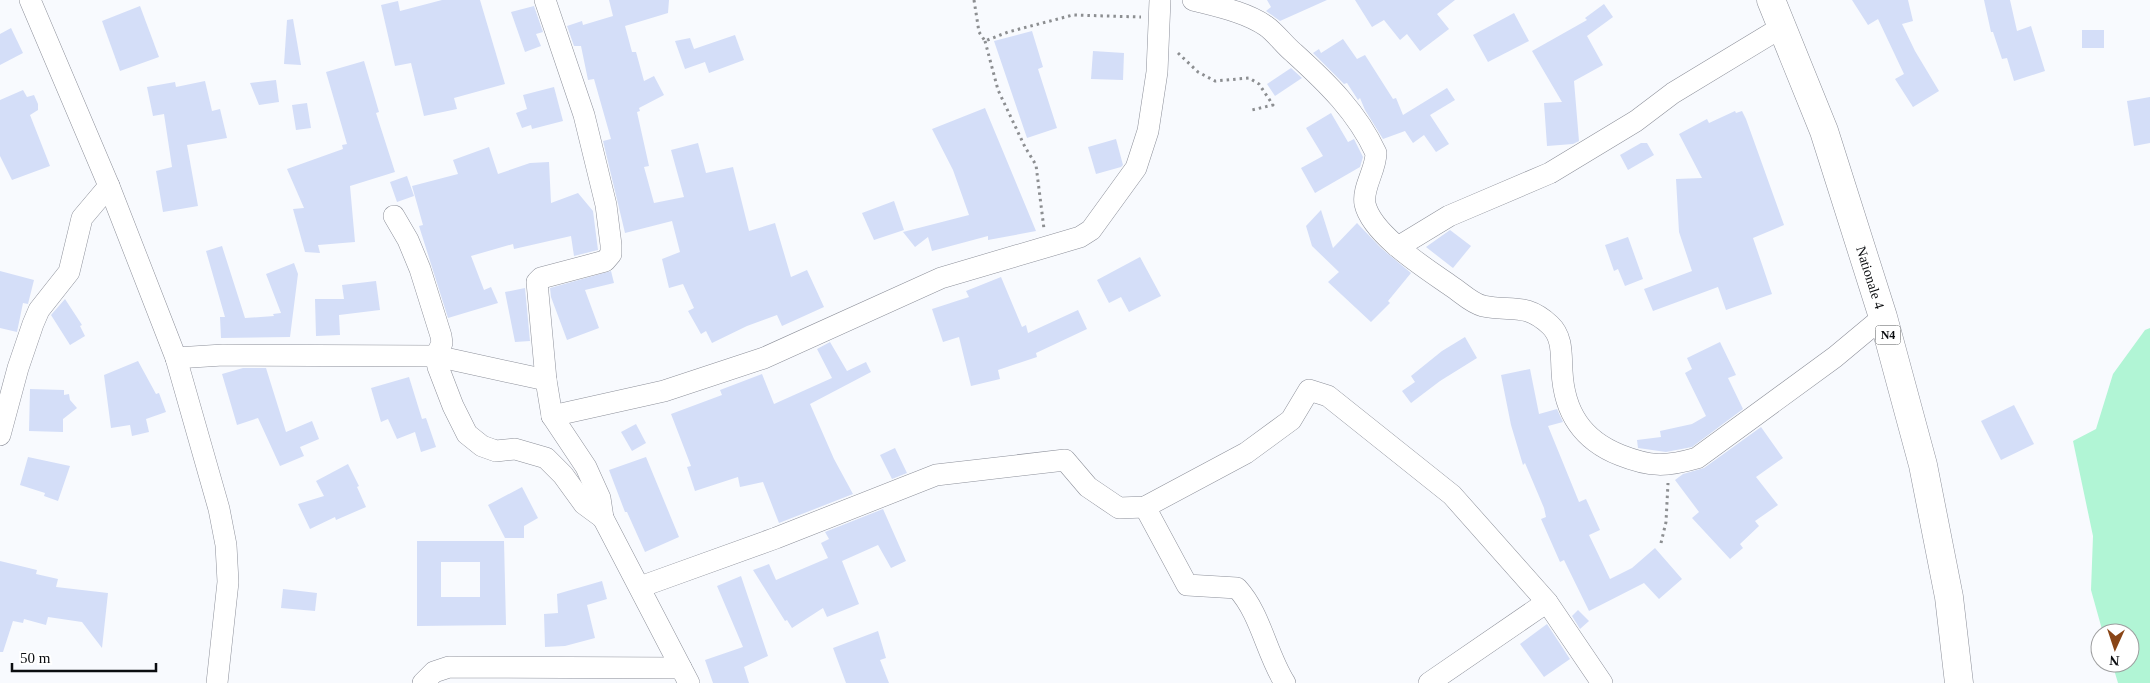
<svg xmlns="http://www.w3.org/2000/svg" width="2150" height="683" font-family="'Times New Roman',serif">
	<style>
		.green { fill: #b1f5d5 }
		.building { fill: #d4def8; fill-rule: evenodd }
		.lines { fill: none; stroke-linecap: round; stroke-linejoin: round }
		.minor-casing { stroke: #8d909a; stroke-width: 22 }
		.highway-casing { stroke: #8d909a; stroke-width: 29 }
		.path { stroke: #8c8e91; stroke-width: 3; stroke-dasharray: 2.5 4; stroke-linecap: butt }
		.minor { stroke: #fff; stroke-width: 21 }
		.highway { stroke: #fff; stroke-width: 28 }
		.labels { text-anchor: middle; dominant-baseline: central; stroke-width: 5; stroke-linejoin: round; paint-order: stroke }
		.shield { fill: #fff; stroke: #545658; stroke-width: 1 }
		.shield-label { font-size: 12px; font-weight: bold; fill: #0b0d10 }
		.street-label { font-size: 14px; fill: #0b0d10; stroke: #fff }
	</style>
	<rect width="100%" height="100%" fill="#f8fafe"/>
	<polygon class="green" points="2150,328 2150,683 2118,683 2112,663 2130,663 2130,633 2103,633 2091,590 2093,536 2073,441 2096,429 2113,374 2145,330"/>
	<g class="building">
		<polygon points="442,0 480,0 505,84 454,98 457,109 424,116 411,63 395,66 381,5 398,1 400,11"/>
		<polygon points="609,0 669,0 668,13 625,26 632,52 636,52 644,81 654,76 664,95 639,108 640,111 637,112 649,166 644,167 654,203 684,197 671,150 698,143 706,173 733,167 749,231 775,223 791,277 807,270 824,307 782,326 777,315 747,326 712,343 706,331 701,334 688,311 694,308 683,284 669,288 662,259 680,252 672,221 625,233 603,141 611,139 594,79 588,80 581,46 574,46 567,26 582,21 583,25 613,16"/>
		<polygon points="1267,0 1327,0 1280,21 1266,11 1271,7"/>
		<polygon points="1355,0 1455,0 1437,14 1449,29 1420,51 1407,34 1400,40 1384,20 1372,27"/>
		<polygon points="1852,0 1908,0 1913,21 1902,24 1915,51 1939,91 1913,107 1895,79 1904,74 1878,19 1868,25"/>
		<polygon points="1984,0 2010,0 2017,31 2031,26 2045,71 2014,81 2007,58 2002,59 1993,32 1991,32"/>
		<polygon points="1604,4 1613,17 1587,36 1603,65 1574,81 1579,141 1573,144 1547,146 1544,103 1562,102 1532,51 1587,20 1585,18"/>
		<polygon points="140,6 159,57 120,71 102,21"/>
		<polygon points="534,6 543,32 536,34 541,46 525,52 511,12"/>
		<polygon points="1514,13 1529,41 1488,62 1473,35"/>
		<polygon points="293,19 301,65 284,64 287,20"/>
		<polygon points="11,28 23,53 0,65 0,34"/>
		<rect x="2082" y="30" width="22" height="18"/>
		<polygon points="1032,31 1043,67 1038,69 1057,128 1027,138 994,41"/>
		<polygon points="735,35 744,60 709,73 705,62 685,69 675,41 690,38 694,49"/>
		<polygon points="1343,39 1357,59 1365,55 1393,99 1396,98 1403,115 1447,88 1455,100 1430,115 1449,144 1436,152 1424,135 1413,143 1405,131 1383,139 1365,110 1360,98 1358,100 1347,83 1344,84 1313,53 1319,49 1321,53"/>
		<polygon points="1093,51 1124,53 1123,80 1091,79"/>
		<polygon points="364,61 379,112 376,113 395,172 350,186 355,242 318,245 320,253 305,252 293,209 304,208 287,169 343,149 342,145 347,144 326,72"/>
		<polygon points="1291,68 1302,78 1275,96 1267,84"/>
		<polygon points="276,80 279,102 259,105 250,83"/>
		<polygon points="205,81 212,111 220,109 227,138 187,145 198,206 163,212 156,171 172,167 164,114 153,116 147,87 175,82 176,87"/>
		<polygon points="554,87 563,121 532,129 531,125 522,128 516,113 527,109 523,95"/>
		<polygon points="23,90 27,97 34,95 38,104 38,110 30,115 50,166 12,180 0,156 0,100"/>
		<polygon points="2150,97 2150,143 2134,146 2127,101"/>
		<polygon points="307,103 311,128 296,130 292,105"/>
		<polygon points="985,108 1036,231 988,240 988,236 932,251 928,237 915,247 903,232 969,215 953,170 932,129"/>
		<polygon points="1735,111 1736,113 1742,111 1746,119 1784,225 1753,238 1772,294 1726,310 1718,287 1653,311 1644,289 1692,271 1679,232 1676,179 1702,178 1679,134 1707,119 1709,123"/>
		<polygon points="1331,113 1348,142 1354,139 1363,157 1360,167 1315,193 1301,168 1323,156 1306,128"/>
		<polygon points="1116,139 1123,165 1121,167 1096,174 1088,147"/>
		<polygon points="1641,143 1647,143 1654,155 1628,170 1620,155"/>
		<polygon points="489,147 498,174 530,163 549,162 551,203 578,193 593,211 598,250 574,256 571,236 514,249 513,244 471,256 484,290 491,287 498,303 448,318 419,226 423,225 412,186 458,174 453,160"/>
		<polygon points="407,176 414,196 397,202 390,182"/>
		<polygon points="894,201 904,230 874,240 862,213"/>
		<polygon points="1321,210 1333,248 1357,223 1381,248 1411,273 1388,301 1390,303 1371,322 1328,282 1339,272 1312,246 1306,226"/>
		<polygon points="1450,230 1471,246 1453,268 1426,247"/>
		<polygon points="1628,237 1643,279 1625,286 1618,269 1614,271 1605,245"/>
		<polygon points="222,246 245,318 274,316 273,314 281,313 266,274 294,263 298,274 290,337 221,338 220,317 225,317 206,251"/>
		<polygon points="1140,257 1161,296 1129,312 1121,297 1109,303 1097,280"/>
		<polygon points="0,271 34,280 28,304 23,303 17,332 0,328"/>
		<polygon points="611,271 614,283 585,290 599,328 567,340 551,297 550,288"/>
		<polygon points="1001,277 1022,327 1026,325 1028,333 1078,310 1087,329 1036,353 1037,357 998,370 1000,379 971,386 959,337 943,342 932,309 969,297 966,291"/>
		<polygon points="376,281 380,310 339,315 340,335 316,336 315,299 344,299 342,285"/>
		<polygon points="525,288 530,341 515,342 505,292"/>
		<polygon points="65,299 82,325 80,326 85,336 70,345 51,315"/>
		<polygon points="1465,337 1477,358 1440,381 1411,403 1402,391 1415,382 1411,376 1442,351"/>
		<polygon points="830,342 847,371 866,362 871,372 810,404 834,459 853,494 779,523 763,482 740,487 738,477 695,491 687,467 691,466 671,414 722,395 720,390 762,374 774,404 832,378 817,349"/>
		<polygon points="1720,342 1736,375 1728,378 1743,409 1692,447 1666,452 1638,448 1637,440 1661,437 1660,431 1692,424 1706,416 1685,373 1692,369 1687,358"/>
		<polygon points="138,361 156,394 159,393 166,412 146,419 149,432 132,436 130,425 111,428 104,375"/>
		<polygon points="243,368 266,368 286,432 312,421 319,439 300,447 304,456 280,466 258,418 237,425 222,374"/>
		<polygon points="1530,369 1539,414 1557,409 1563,422 1548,426 1579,502 1586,499 1600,530 1589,535 1610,579 1632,568 1655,548 1682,579 1659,599 1644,583 1589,611 1564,560 1560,562 1541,519 1546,517 1544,508 1525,463 1523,465 1511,425 1501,375"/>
		<polygon points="409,377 422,419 426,418 436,447 421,452 415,432 397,439 388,419 381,422 371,388"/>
		<polygon points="30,389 64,390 64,395 69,394 70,400 77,408 63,419 63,432 29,431"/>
		<polygon points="2014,405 2034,444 2001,460 1981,421"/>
		<polygon points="636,424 646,443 632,451 621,432"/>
		<polygon points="1761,427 1783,458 1756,477 1778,505 1755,521 1759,526 1740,544 1743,548 1730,559 1692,518 1699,512 1675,480 1683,474 1704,468"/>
		<polygon points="895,448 907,473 892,479 880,455"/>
		<polygon points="28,457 70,466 58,501 44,496 45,493 20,485"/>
		<polygon points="646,457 679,537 645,552 627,512 625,512 609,470"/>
		<polygon points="348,464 359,486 357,487 366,507 336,520 335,517 310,529 298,504 324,496 316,481"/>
		<polygon points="522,487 538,518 524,526 524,538 505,538 488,505"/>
		<polygon points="883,509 906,561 891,568 878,545 842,561 859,604 827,617 823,608 792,628 787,620 785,621 753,570 769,564 776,580 828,558 821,543 829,539 825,532"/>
		<path d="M417,541H504L506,625L417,626ZM441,562H480V597H441Z"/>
		<polygon points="0,561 37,570 36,574 58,579 56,587 108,593 102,648 82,622 48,617 46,625 24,619 23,623 13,621 3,652 0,652"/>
		<polygon points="741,576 768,656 744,667 749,683 713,683 705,660 743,647 717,586"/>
		<polygon points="602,581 607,599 587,605 595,638 565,646 545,647 544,614 558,613 557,594"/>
		<polygon points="283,589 317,593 315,611 281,608"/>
		<polygon points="1578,610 1589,621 1580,629 1572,616"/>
		<polygon points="1547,624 1570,659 1544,677 1520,644"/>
		<polygon points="878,631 886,658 880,660 889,683 846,683 833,648"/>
	</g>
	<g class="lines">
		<g class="minor-casing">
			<g id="minor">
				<polyline points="30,0 109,186 176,358 219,509 226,545 228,582 217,683"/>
				<polyline points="545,0 584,115 606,205 611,245 611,254 605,261 541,278 537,282 546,380"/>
				<path d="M1193,0C1216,6 1246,12 1266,26C1276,33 1284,45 1294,53C1327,83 1357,112 1376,153C1376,170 1362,188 1365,204C1372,235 1427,269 1451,286C1462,293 1471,303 1483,306C1512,312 1525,302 1550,325C1563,337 1561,355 1562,371C1564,412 1582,440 1620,455C1650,467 1666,467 1697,458L1835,357L1883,317"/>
				<polyline points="394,216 408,240 420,269 441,336 442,343 436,356 438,367 453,406 467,434 482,446 496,451 515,449 546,458 563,475 584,504 603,518"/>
				<polyline points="1398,247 1449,216 1550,173 1636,121 1673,93 1782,27"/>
				<polyline points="176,358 223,355 436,356 546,380 552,416 586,467 600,498 603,518 689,683"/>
				<polyline points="552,416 664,391 764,358 941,278 1080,237 1091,230 1136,168 1148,131 1157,72 1160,0"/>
				<polyline points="0,435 18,368 33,324 39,310 69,272 82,218 109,186"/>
				<path d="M1145,507L1187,585L1237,588C1261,614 1266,653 1285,683"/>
				<polyline points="640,587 776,538 936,475 1065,460 1088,487 1119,508 1145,507 1246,453 1291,420 1309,390 1328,396 1452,495 1547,602 1602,683"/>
				<polyline points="423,683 434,672 449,667 681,668"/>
				<polyline points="1429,683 1547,602"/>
			</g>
		</g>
		<g class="highway-casing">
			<g id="highway">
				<path id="s1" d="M1771,0L1824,131L1883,317L1923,465L1949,597L1959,683"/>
			</g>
		</g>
		<g class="path">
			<polyline points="974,0 979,32 985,41 1008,32 1073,15 1141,17"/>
			<polyline points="985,41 998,90 1025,147 1036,165 1044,229"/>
			<polyline points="1178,53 1198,72 1215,81 1249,78 1259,84 1273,105 1252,110"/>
			<polyline points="1661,543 1666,522 1668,483"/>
		</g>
		<use href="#minor" class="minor"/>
		<use href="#highway" class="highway"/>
	</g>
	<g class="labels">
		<rect class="shield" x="1875.5" y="325.5" width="25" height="19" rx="4"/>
		<g class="shield-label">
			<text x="1888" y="335">N4</text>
		</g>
		<g class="street-label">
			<text stroke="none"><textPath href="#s1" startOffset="295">Nationale 4</textPath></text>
		</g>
	</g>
	<g transform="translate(2115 648) rotate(183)"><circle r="24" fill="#ffffff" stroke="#9d9e9f"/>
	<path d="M0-4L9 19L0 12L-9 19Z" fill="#894517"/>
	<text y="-8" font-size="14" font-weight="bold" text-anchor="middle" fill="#0b0d10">N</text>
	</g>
	<path d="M12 663v8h144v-8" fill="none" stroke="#0b0d10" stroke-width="2.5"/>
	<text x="20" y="663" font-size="15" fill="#0b0d10" stroke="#ffffff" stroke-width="4" paint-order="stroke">50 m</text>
</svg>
